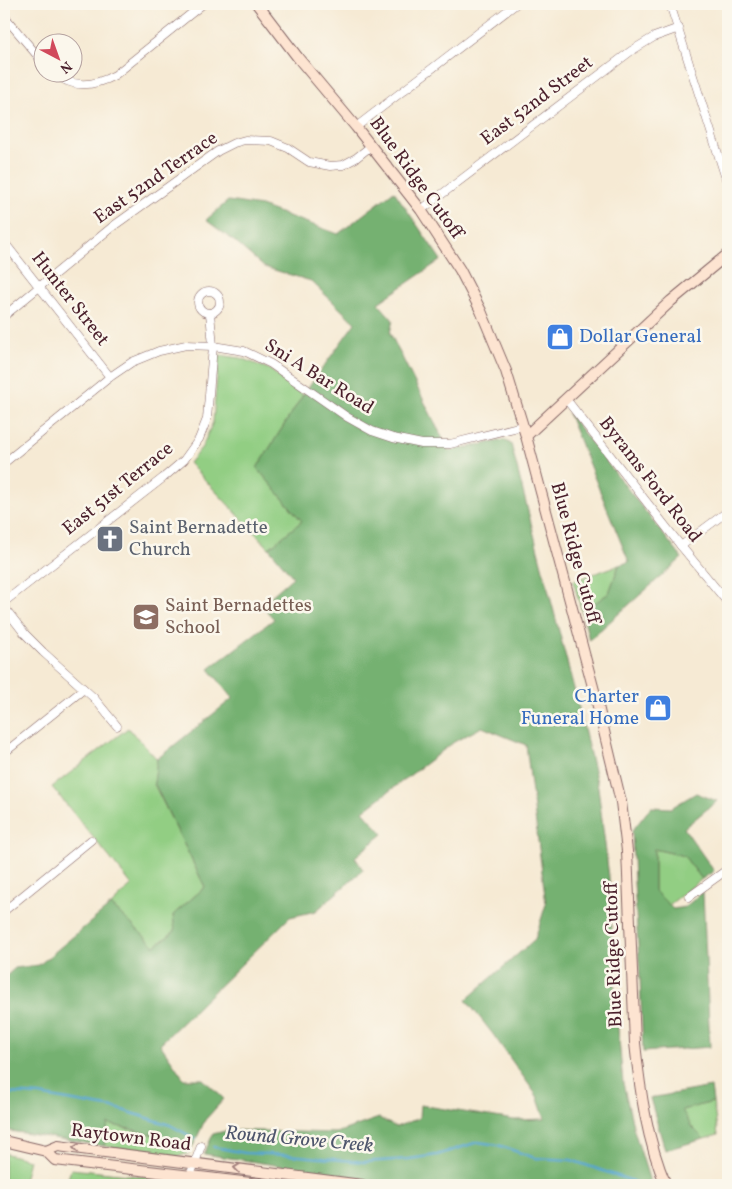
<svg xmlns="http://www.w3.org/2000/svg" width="732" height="1189" font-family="Vollkorn,serif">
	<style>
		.green { fill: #92ce83; stroke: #6e7657 }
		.forest { fill: #75b171; stroke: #60684e }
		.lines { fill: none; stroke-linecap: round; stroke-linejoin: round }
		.stream { stroke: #54a5ce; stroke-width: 2.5 }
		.minor-casing { stroke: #866666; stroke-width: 9 }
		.secondary-casing { stroke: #866666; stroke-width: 12 }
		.minor { stroke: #fff; stroke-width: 8 }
		.secondary { stroke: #fde4d1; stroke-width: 10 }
		.oneway { stroke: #a4827e }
		.labels { text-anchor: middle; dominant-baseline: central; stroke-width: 5; stroke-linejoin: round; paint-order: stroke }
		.street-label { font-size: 19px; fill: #4a1f2b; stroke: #fbf7ec }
		.shop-label { font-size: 19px; fill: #366cbe; stroke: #fbf7ec; text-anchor: start }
		.worship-label { font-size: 19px; fill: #5b616d; stroke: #fbf7ec; text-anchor: start }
		.education-label { font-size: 19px; fill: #785e54; stroke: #fbf7ec; text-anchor: start }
		.water-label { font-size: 20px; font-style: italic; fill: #4e556c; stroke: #fbf7ec }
	</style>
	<rect width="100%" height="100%" fill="#fbf7ec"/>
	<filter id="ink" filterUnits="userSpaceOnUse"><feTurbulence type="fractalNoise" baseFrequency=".02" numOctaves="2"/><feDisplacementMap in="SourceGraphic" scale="10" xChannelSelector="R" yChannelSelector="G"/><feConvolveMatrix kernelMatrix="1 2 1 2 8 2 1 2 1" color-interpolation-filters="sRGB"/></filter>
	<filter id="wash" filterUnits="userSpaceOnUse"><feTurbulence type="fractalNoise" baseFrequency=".0096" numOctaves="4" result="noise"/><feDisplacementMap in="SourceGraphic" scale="20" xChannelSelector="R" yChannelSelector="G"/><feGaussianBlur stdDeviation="1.12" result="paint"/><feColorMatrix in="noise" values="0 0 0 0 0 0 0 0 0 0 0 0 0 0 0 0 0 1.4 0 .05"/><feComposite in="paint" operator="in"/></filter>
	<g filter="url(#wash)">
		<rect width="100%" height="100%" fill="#f6ead4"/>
		<g class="green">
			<polygon points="219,355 240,358 269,369 303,395 257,468 302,521 269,548 189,463 202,447 213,422"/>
			<polygon points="619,565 609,593 582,612 573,581"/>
			<polygon points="128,728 157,759 154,784 205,887 173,915 175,931 155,947 111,905 132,885 52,787"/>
			<polygon points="654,849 684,856 702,879 669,905 654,890"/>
			<polygon points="713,1102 718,1135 704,1139 691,1126 681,1110"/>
			<polygon points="108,1124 194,1144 189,1153 177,1157 104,1146"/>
			<polygon points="4,1153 29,1160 23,1185 4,1185"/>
			<polygon points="71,1169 222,1185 66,1185"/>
		</g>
		<g class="forest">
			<polygon points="394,191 441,260 378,303 393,320 390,333 449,451 504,440 511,444 541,562 577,700 598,787 609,877 615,995 623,1083 634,1130 651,1185 404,1185 204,1154 213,1134 229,1130 336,1133 379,1118 396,1127 419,1118 420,1105 514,1120 545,1119 537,1096 492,1033 466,1000 535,939 546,904 526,745 482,727 454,742 363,811 383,834 355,857 363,870 316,911 290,917 160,1044 184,1079 203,1079 224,1099 205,1120 194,1144 108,1124 104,1146 4,1130 4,978 15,968 39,965 111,905 155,946 175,931 173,915 205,887 154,783 157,759 233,698 209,669 274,619 261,605 293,577 269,548 302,521 257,468 303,395 355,323 311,281 264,267 234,241 206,220 228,201 261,206 338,234"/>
			<polygon points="568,413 682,558 589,640 582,612 609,593 619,565 629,562"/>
			<polygon points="696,793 717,801 684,828 714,871 702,879 684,856 654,849 654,890 673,909 685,907 703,892 710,1047 643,1052 640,977 634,882 632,831 651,807 671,808"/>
			<polygon points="711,1087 713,1102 682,1110 691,1126 704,1139 665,1150 650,1098"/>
		</g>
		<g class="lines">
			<g class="stream">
				<polyline points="4,1091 8,1093 39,1095 119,1109 170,1125 196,1139"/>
				<polyline points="214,1147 245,1153 288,1155 364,1162 409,1159 437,1155 478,1142 498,1145 535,1158 571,1160 644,1185"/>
			</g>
		</g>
	</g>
	<g filter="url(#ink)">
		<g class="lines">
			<g class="minor-casing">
				<g id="minor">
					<polyline points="670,4 728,185"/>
					<polyline points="4,16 42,61"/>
					<path d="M53,72C57,75 62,79 67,81C83,88 100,83 115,75L203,4"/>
					<polyline points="356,127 516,4"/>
					<polyline points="421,210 631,51 654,37 679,28"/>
					<polyline points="4,242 110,377"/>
					<circle cx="209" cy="302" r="11"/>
					<polyline points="4,316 112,227 218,151 234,143 245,140 271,141 288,148 309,162 330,166 343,165 356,158 371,146"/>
					<polyline points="566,399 681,546 728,603"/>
					<polyline points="4,463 110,377 132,362 159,351 186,345 213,346 244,351 271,364 347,417 372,431 393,438 422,444 450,444 522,426"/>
					<polyline points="681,546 728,511"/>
					<polyline points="4,602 163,478 184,460 199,439 207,419 213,346 210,313"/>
					<polyline points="4,607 25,634 43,652 94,698 117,726"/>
					<polyline points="4,753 84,689"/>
					<polyline points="689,897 728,869"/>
					<polyline points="4,911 91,840"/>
					<polyline points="190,1176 201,1146"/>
				</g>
			</g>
			<g class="secondary-casing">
				<g id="secondary">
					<path d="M257,4L299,59L356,127L421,210L460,270L481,311L506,371L526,436L596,698L621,802L627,851L635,1043C640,1091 647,1141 666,1185"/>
					<polyline points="526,436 671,301 728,254"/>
					<polyline points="4,1141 46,1151 58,1146 362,1185"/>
					<polyline points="46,1151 55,1160 268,1185"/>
				</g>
			</g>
			<use href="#minor" class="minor"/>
			<use href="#secondary" class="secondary"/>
		</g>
		<defs><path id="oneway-chevron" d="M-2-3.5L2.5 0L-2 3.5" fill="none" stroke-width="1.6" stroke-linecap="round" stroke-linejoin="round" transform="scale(1.25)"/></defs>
		<g class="oneway">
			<use href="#oneway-chevron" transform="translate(76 1148) rotate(-173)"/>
			<use href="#oneway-chevron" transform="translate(237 1168) rotate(-173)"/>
		</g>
	</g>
	<defs>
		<g id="shop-square" transform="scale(1.4375)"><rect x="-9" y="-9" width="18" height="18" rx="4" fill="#3f7fe0" stroke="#fbf7ec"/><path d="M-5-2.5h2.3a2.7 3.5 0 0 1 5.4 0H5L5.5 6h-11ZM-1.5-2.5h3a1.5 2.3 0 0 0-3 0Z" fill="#fff"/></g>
		<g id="church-square" transform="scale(1.4375)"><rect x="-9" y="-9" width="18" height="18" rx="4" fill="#6b7280" stroke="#fbf7ec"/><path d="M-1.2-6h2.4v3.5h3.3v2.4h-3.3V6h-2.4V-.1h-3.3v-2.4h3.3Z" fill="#fff"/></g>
		<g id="school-square" transform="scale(1.4375)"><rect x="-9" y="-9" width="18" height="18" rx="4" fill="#8d6e63" stroke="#fbf7ec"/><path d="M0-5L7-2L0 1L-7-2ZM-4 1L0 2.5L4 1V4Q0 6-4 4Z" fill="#fff"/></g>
	</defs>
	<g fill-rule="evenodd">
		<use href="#shop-square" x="560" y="337"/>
		<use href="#church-square" x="110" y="539"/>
		<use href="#school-square" x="146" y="617"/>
		<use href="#shop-square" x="658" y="708"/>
	</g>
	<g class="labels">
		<g class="street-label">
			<text transform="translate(537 101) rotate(-37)">East 52nd Street</text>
			<text transform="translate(156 178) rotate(-35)">East 52nd Terrace</text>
			<text transform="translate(416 178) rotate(54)">Blue Ridge Cutoff</text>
			<text transform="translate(70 299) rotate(52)">Hunter Street</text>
			<text transform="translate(319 377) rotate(32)">Sni A Bar Road</text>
			<text transform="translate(650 480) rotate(52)">Byrams Ford Road</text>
			<text transform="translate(118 489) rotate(-39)">East 51st Terrace</text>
			<text transform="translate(575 553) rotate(75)">Blue Ridge Cutoff</text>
			<text transform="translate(614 955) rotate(-92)">Blue Ridge Cutoff</text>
			<text transform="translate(131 1138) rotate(7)">Raytown Road</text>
		</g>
		<g class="shop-label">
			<text x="579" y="337">Dollar General</text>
			<text x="639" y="697" text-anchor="end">Charter<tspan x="639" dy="22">Funeral Home</tspan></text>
		</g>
		<g class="worship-label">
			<text x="129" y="528">Saint Bernadette<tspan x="129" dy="22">Church</tspan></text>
		</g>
		<g class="education-label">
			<text x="165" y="606">Saint Bernadettes<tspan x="165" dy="22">School</tspan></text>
		</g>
		<g class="water-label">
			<text transform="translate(299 1140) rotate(5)">Round Grove Creek</text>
		</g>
	</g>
	<rect width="732" height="1189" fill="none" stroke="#fbf7ec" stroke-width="20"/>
	<g transform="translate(58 58) rotate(139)"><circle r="24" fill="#fbf7ec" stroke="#b4a19f"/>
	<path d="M0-4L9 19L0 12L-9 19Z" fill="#d1495b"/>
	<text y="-8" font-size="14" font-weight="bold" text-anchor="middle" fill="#4a1f2b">N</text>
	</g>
</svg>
